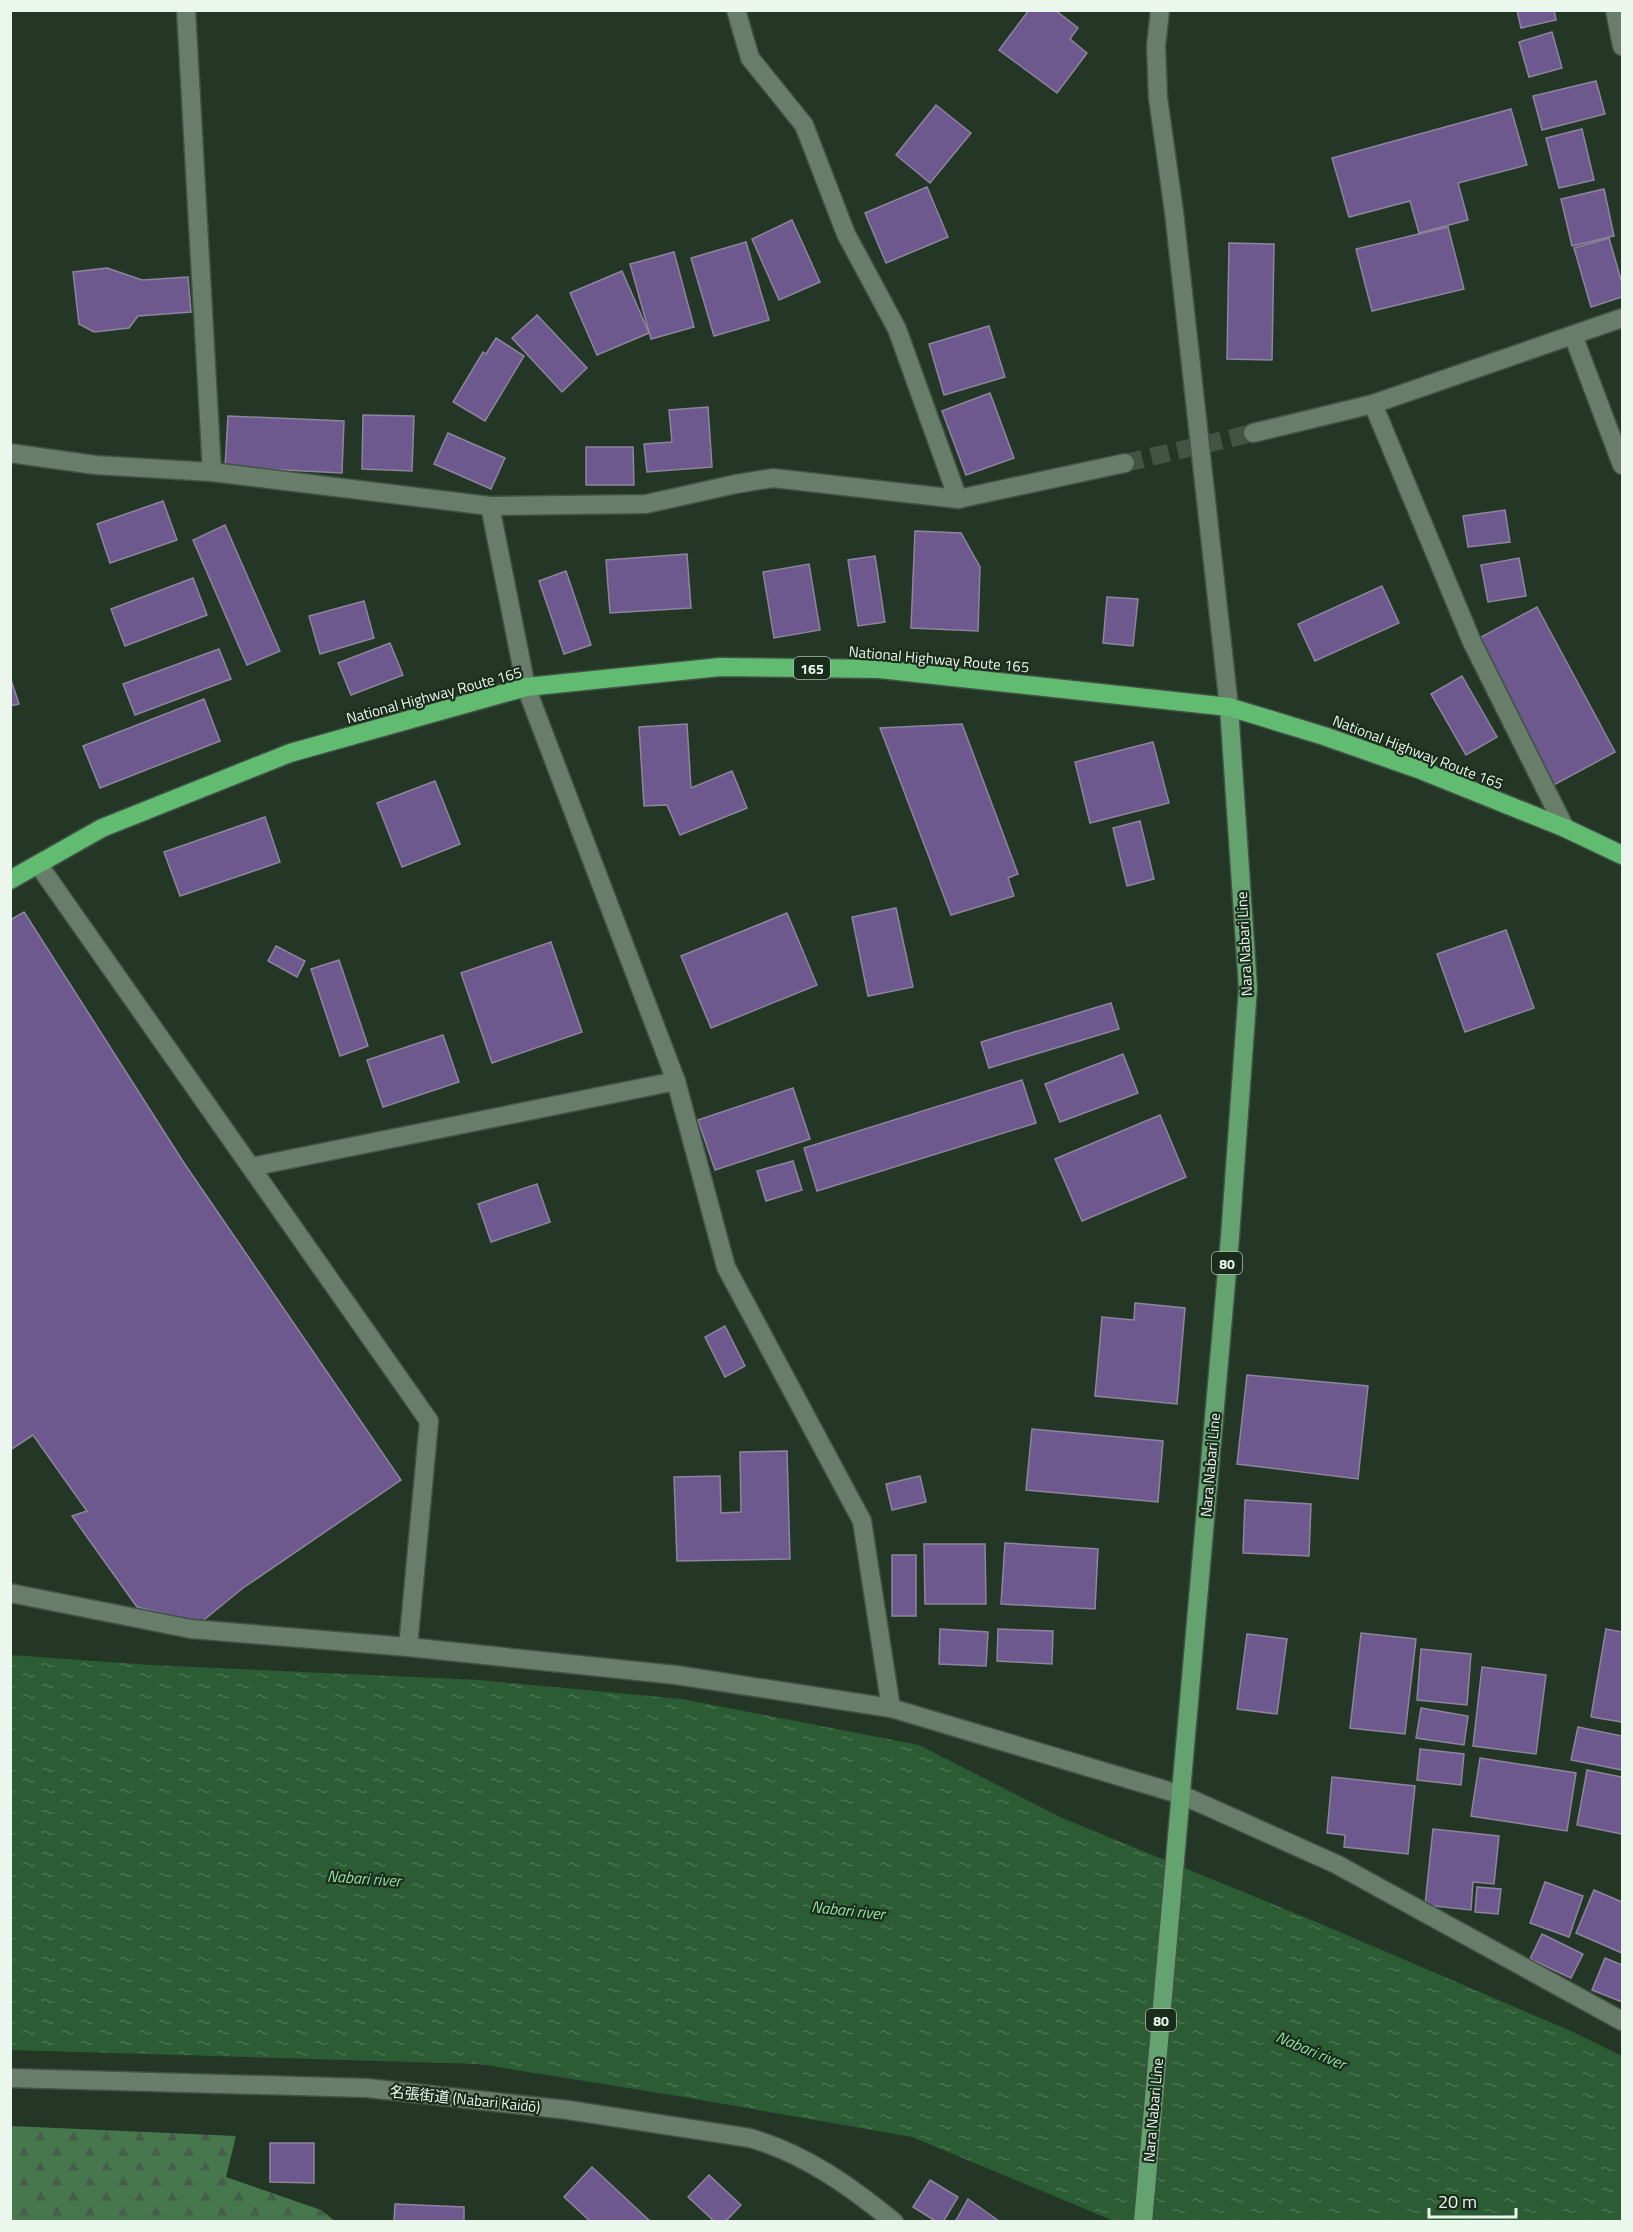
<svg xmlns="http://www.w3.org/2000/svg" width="1633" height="2232" font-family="'Titillium Web','Noto Sans JP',sans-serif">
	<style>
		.forest { fill: url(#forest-firs) }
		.water { fill: url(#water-ripples) }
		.building { fill: #6e598e; stroke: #8d849d; stroke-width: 1.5 }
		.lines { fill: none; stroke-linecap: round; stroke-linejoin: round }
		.minor-tunnel { stroke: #425444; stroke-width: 18; stroke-dasharray: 18 9; stroke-linecap: butt }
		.minor-casing { stroke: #425244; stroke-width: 21 }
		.major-casing { stroke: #425244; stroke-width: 21 }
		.highway-casing { stroke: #425244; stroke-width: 21 }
		.minor { stroke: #687e6b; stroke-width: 18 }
		.major { stroke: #64a36f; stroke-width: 18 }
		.highway { stroke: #61bb71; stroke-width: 18 }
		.labels { text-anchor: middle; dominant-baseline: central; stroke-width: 4.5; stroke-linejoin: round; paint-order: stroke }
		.shield { fill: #1a2d1d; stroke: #acbaae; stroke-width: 1.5 }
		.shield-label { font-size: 14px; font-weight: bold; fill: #ebf7ec }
		.street-label { font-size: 15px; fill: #ebf7ec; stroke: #1a2d1d }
		.water-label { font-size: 16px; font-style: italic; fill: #96dfa0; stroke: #1a2d1d }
	</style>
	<defs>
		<pattern id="forest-firs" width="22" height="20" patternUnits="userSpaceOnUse" patternTransform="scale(1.5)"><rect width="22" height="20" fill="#46774d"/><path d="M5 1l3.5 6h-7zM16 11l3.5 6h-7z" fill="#465e4a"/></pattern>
		<pattern id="water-ripples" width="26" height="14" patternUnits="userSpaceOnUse" patternTransform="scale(1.5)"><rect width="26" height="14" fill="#2b5c33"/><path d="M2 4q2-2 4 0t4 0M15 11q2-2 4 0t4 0" fill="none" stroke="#4a7451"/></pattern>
	</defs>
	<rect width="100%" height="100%" fill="#243726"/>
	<polygon class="forest" points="11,2126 236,2136 226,2177 321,2210 335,2221 11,2221"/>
	<polygon class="water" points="11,1655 150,1665 479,1680 682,1699 919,1745 1062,1818 1314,1921 1573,2032 1622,2056 1622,2221 1114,2221 912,2137 684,2097 479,2064 11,2050"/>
	<g class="building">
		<polygon points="1029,10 1055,10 1078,28 1070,39 1087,53 1057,93 999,50"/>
		<polygon points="1517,10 1554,10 1556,20 1521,28"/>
		<polygon points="1552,32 1562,68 1529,77 1519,42"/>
		<polygon points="1596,81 1605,114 1542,130 1533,96"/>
		<polygon points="936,105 971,133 930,183 896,155"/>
		<polygon points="1511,109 1527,165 1458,183 1468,220 1419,233 1410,201 1349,217 1332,158"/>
		<polygon points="1582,129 1594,180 1559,188 1546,138"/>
		<polygon points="927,187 948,237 886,263 865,213"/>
		<polygon points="1604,189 1614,236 1572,246 1561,199"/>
		<polygon points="792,220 820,282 779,300 752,239"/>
		<polygon points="1448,227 1464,289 1372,311 1356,249"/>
		<polygon points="1609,238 1622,283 1622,297 1591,307 1574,248"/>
		<polygon points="746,242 769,320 714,336 691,258"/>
		<polygon points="1229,243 1274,244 1272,360 1227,359"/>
		<polygon points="674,252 694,327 651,339 630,264"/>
		<polygon points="107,268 142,280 188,277 191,312 138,316 129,328 94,332 79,324 73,272"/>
		<polygon points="622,271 649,333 597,355 570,293"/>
		<polygon points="537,315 587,368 562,392 512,338"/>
		<polygon points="989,326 1005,377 944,395 929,344"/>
		<polygon points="496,338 524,356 485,421 453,402 483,352 486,354"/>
		<polygon points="990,393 1014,458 966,475 942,411"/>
		<polygon points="708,407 712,467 647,472 644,444 672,442 669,410"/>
		<polygon points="363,415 414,416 412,471 362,469"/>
		<polygon points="228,416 344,421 342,473 225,467"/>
		<polygon points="448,433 505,458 491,489 434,464"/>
		<polygon points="586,447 633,447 634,485 586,485"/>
		<polygon points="163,501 177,540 110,563 97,524"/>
		<polygon points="1505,510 1510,542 1468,547 1463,516"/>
		<polygon points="225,525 280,651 247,665 193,540"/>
		<polygon points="915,531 961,533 980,567 978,631 911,628"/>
		<polygon points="687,554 691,608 610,613 606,560"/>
		<polygon points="875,556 885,622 858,626 848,560"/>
		<polygon points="1519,558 1526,596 1488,602 1481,565"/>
		<polygon points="809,564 820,630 774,638 763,572"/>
		<polygon points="566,571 591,645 564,654 539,581"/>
		<polygon points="193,578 207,615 125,646 111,609"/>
		<polygon points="1382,586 1399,623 1315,661 1298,624"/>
		<polygon points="1107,597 1138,599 1133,646 1103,643"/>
		<polygon points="364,601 374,638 320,654 309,616"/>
		<polygon points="1537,607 1615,752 1550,787 1472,642"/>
		<polygon points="390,643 403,675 351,695 338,663"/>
		<polygon points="219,649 231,679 135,715 123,684"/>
		<polygon points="1462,676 1497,737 1466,755 1431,694"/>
		<polygon points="10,677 19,704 10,706"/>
		<polygon points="204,699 220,741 100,788 83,746"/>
		<polygon points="687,724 691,788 732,771 747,808 680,835 667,805 644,806 639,727"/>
		<polygon points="962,724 1018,874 1008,878 1014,896 951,915 880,728"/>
		<polygon points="1153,742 1169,803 1090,823 1075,762"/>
		<polygon points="435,781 460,844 402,867 377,803"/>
		<polygon points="265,817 280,862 180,896 164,852"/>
		<polygon points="1140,821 1154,879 1127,886 1113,828"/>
		<polygon points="896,908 913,987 868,996 852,917"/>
		<polygon points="24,912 184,1163 401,1480 243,1588 200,1623 137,1607 72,1516 87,1511 33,1435 10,1450 10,920"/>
		<polygon points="787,913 817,985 711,1028 681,956"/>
		<polygon points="1506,930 1534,1008 1465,1032 1437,954"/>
		<polygon points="551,942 582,1032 492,1063 461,973"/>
		<polygon points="276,946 305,961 297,977 268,961"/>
		<polygon points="339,960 368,1046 340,1056 311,969"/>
		<polygon points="1111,1003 1119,1029 989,1068 981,1042"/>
		<polygon points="443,1035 459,1082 383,1107 367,1060"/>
		<polygon points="1123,1054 1138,1093 1060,1122 1045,1084"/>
		<polygon points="1022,1080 1036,1123 817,1191 804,1148"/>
		<polygon points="793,1088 810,1139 715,1170 698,1120"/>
		<polygon points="1160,1115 1186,1177 1082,1221 1055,1159"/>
		<polygon points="793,1161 802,1190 766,1201 757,1171"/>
		<polygon points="537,1184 550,1222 491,1242 478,1204"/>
		<polygon points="1135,1303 1185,1308 1177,1404 1095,1396 1102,1317 1134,1320"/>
		<polygon points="725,1326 745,1366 725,1377 705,1337"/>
		<polygon points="1247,1375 1368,1386 1358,1479 1237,1464"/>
		<polygon points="1032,1429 1163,1441 1158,1502 1026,1490"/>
		<polygon points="787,1451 790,1559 677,1561 674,1477 720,1476 721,1513 741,1512 740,1452"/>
		<polygon points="920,1476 926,1502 892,1510 886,1484"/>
		<polygon points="1245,1500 1311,1504 1309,1556 1243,1553"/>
		<polygon points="1005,1543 1098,1549 1095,1609 1001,1604"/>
		<polygon points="924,1544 985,1544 986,1604 925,1604"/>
		<rect x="892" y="1555" width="24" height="61"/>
		<polygon points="940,1629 988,1632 986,1666 939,1664"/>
		<polygon points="998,1629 1053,1631 1052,1664 997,1661"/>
		<polygon points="1606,1629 1622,1632 1622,1722 1591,1717"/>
		<polygon points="1361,1633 1416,1639 1405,1734 1350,1728"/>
		<polygon points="1247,1634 1287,1639 1277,1714 1237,1709"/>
		<polygon points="1421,1649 1471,1654 1467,1705 1417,1700"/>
		<polygon points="1482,1667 1546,1675 1536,1754 1473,1746"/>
		<polygon points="1421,1708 1468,1716 1464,1745 1416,1738"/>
		<polygon points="1578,1727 1622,1736 1622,1770 1571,1760"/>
		<polygon points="1420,1749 1464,1754 1461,1785 1417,1780"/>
		<polygon points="1480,1758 1576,1773 1567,1831 1471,1816"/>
		<polygon points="1587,1770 1622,1777 1622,1834 1577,1825"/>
		<polygon points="1332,1777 1415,1786 1408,1854 1344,1847 1345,1835 1327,1833"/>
		<polygon points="1433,1829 1499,1836 1494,1884 1473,1882 1471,1910 1425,1905"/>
		<polygon points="1545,1882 1583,1896 1569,1937 1530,1923"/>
		<polygon points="1477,1887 1501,1889 1498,1914 1475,1912"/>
		<polygon points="1594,1890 1622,1902 1622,1953 1576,1933"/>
		<polygon points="1542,1934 1583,1954 1571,1978 1530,1959"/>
		<polygon points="1605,1958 1622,1965 1622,2002 1592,1990"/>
		<polygon points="270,2143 314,2143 314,2183 270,2182"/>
		<polygon points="592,2167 651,2222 591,2222 564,2197"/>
		<polygon points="709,2175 741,2205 725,2222 715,2222 688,2197"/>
		<polygon points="930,2180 958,2197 943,2222 937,2222 913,2207"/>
		<polygon points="968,2199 999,2221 998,2222 955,2222"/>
		<polygon points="395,2204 464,2207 464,2222 394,2222"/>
	</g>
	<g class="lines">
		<polyline class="minor-tunnel" points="1125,463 1253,433"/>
		<g class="minor-casing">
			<g id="minor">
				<polyline points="186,10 212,472"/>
				<polyline points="736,10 750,58 804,125 846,234 897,329 958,499"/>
				<polyline points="1160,10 1156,46 1158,98 1174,212 1229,707"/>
				<polyline points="1615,10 1622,46"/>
				<polyline points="1573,335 1622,465"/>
				<polyline points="1373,404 1472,642 1565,828"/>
				<polyline points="1253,433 1373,404 1622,318"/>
				<polyline points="10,453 95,465 212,472 490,506 646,504 736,484 773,478 958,499 1125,463"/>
				<polyline points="490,506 526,687 676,1081 726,1267 862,1521 891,1708"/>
				<polyline points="38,864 429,1421 408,1647"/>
				<polyline points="251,1167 676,1081"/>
				<polyline points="10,1593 191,1629 408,1647 676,1675 891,1708 1182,1795 1336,1864 1622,2021"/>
				<path d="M10,2078L367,2088L568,2110L750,2138C805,2154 850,2186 894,2222"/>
			</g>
		</g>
		<g class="major-casing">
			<polyline id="major" points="1143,2222 1230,1237 1248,988 1229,707"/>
		</g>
		<g class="highway-casing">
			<polyline id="highway" points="10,880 102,828 290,753 526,687 720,667 879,669 1229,707 1324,736 1418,769 1565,828 1622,855"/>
		</g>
		<use href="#minor" class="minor"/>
		<use href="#major" class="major"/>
		<use href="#highway" class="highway"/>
	</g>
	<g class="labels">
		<g class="shield">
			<rect x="794" y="657" width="36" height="22" rx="4.5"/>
			<rect x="1212" y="1252" width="30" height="22" rx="4.5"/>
			<rect x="1146" y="2009" width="30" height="22" rx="4.5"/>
		</g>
		<g class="shield-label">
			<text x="812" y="668">165</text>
			<text x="1227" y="1263">80</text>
			<text x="1161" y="2020">80</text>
		</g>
		<g class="street-label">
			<text transform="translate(939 659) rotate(5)">National Highway Route 165</text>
			<text transform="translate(434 695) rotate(-15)">National Highway Route 165</text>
			<text transform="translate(1418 752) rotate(21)">National Highway Route 165</text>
			<text transform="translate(1244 944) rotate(-93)">Nara Nabari Line</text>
			<text transform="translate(1210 1465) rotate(-85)">Nara Nabari Line</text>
			<text transform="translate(465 2099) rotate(6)">名張街道 (Nabari Kaidō)</text>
			<text transform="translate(1153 2110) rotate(-85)">Nara Nabari Line</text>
		</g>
		<g class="water-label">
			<text transform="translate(364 1878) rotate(4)">Nabari river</text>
			<text transform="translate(848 1910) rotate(6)">Nabari river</text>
			<text transform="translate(1311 2050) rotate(23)">Nabari river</text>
		</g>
	</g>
	<rect width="1633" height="2232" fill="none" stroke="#ebf7ec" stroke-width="24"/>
	<path d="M1429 2208v9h87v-9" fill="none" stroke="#ebf7ec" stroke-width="3"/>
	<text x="1438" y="2208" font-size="18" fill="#ebf7ec" stroke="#1a2d1d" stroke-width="4.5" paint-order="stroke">20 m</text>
</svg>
